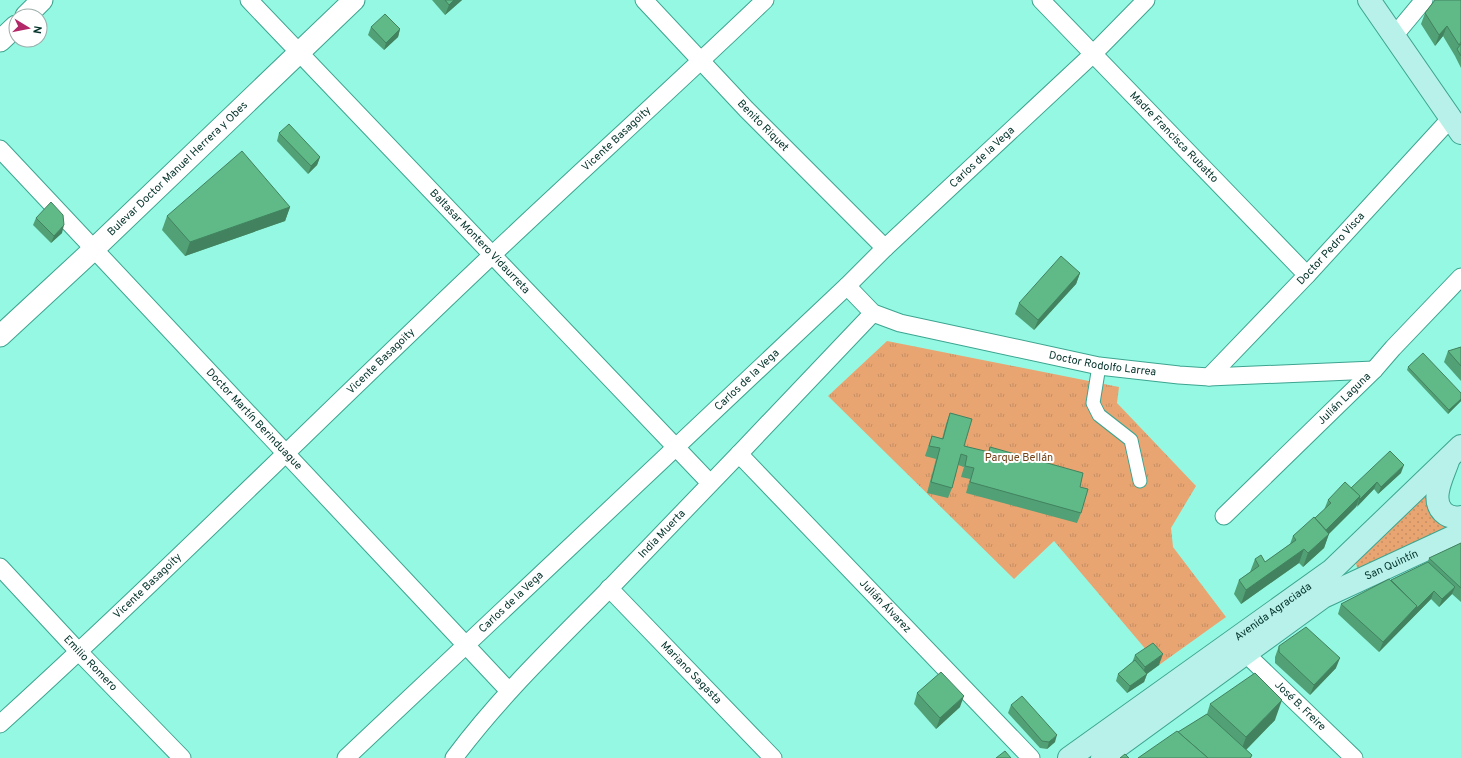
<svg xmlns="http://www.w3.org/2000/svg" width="1461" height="758" font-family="Overpass,sans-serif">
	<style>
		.grass { fill: url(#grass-dots) }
		.park { fill: url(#park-tufts) }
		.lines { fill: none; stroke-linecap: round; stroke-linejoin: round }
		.pedestrian-casing { stroke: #3ca490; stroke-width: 15 }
		.minor-casing { stroke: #3ca490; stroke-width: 19 }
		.tertiary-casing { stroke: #3ca490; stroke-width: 23 }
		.secondary-casing { stroke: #3ca490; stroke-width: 24 }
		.pedestrian { stroke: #fff; stroke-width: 13 }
		.minor { stroke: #fff; stroke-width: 17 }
		.tertiary { stroke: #fff; stroke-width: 21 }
		.secondary { stroke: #b8f1e9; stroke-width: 22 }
		.wall { fill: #52a075 }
		.shaded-wall { fill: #42825f }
		.building { fill: #5fba88; stroke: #42825f }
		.labels { text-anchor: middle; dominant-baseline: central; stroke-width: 4; stroke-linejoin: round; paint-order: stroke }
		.street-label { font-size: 11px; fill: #04332b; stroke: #fff }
		.park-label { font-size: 11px; fill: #714117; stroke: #fff }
	</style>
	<defs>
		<pattern id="grass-dots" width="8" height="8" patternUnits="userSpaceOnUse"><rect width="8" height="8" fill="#e8a572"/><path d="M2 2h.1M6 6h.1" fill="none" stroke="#c58e63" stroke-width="1.8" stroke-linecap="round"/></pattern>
		<pattern id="park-tufts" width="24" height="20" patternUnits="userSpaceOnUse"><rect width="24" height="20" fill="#e8a572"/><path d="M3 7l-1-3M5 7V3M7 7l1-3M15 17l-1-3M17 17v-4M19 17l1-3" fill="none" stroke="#c58e63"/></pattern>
	</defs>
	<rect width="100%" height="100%" fill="#95f8e2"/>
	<polygon class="grass" points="1433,485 1432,514 1436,521 1447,525 1446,530 1359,569 1357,568 1356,563"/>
	<polygon class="park" points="887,341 1119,387 1117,403 1196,486 1171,528 1173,547 1226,617 1159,665 1054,541 1014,579 828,396"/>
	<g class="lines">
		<g class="pedestrian-casing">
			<polyline id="pedestrian" points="1099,366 1093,403 1099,415 1131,440 1140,481"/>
		</g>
		<g class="minor-casing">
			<g id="minor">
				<path id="s1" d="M249,0L710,483"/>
				<path id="s2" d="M644,0L746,109L885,248"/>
				<path id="s3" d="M1041,0L1307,275"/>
				<polyline points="1394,36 1424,0"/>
				<path id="s4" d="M0,149L509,691"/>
				<path id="s5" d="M847,286L873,313L900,323L1099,366L1179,375L1209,377L1374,370"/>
				<path id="s6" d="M1209,377L1307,275L1451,118"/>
				<path id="s7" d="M739,454L1031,758"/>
				<path id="s8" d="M1224,516L1374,370L1393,348L1461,277"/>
				<path id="s9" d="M0,567L79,652L182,758"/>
				<path id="s10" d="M609,588L773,758"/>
				<path id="s11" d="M1246,654L1354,758"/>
				<path id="s12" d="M0,724C167,572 326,412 490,257C581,171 674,87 765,0"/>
				<path id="s13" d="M346,758L847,286L885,248L1093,54L1146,0"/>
				<path id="s14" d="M454,758C500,696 556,643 610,588C698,497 786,405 873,313"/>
			</g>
		</g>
		<g class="tertiary-casing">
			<g id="tertiary">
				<polyline points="26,16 42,0"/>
				<polyline points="0,41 16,26"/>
				<path id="s15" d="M0,336L94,249L354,0"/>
			</g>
		</g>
		<g class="secondary-casing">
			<g id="secondary">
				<polyline points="1369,0 1461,133"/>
				<path d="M1448,461C1443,476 1430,499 1443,512C1448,517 1455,518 1461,517"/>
				<path id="s16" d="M1069,758L1332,570L1461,446"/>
				<path id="s17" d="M1102,758L1323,597L1461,533"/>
			</g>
		</g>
		<use href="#pedestrian" class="pedestrian"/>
		<use href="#minor" class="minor"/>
		<use href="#tertiary" class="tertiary"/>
		<use href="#secondary" class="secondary"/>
	</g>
	<g class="wall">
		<polygon points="432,0 462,0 445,15"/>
		<polygon points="1461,0 1461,68 1455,56 1443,36 1435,46 1421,24 1425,13"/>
		<polygon points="371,27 400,29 398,37 384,50 368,35"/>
		<polygon points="279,133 320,157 317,165 308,174 277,141"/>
		<polygon points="290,207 285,221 185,256 162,230 167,216"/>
		<polygon points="36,218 62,233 51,243 33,225"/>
		<polygon points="1080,273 1076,284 1034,330 1015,314 1019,303"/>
		<polygon points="1461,347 1461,381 1444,362 1448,351"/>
		<polygon points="1408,367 1461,393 1461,401 1448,414 1407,370"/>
		<polygon points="950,413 964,446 988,452 990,447 1080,487 1081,513 1077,523 966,493 970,479 961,477 964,467 958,465 952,488 948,498 927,493 936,459 925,456 928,447 932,436 942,439 946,424"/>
		<polygon points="1401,473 1378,494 1374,489 1329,533 1324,548 1303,567 1299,563 1241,604 1234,594 1239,580 1250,572 1255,559 1265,562 1290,544 1293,536 1324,510 1328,500 1351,488"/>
		<polygon points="1461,543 1461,602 1452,594 1439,607 1431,599 1379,652 1338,614 1341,604 1391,580 1428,562 1429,558"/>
		<polygon points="1279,646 1336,668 1310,695 1275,663 1275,657"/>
		<polygon points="1135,655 1159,665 1147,674 1144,682 1127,693 1116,681 1118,674 1132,663"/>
		<polygon points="917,693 960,707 936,729 914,704"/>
		<polygon points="1210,704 1275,720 1246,750 1252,755 1251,758 1138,758 1207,714"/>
		<polygon points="1011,705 1055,742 1047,749 1040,748 1008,713"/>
	</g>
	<g class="shaded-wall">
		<polygon points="454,0 462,0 445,15 449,5"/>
		<polygon points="1447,26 1443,36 1435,46 1439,35"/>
		<polygon points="400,29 398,37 384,50 386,43"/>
		<polygon points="320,157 317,165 308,174 311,166"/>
		<polygon points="290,207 285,221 185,256 190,242"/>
		<polygon points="64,225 62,233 51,243 54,236"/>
		<polygon points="1080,273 1076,284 1034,330 1038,320"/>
		<polygon points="1461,399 1461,401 1448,414 1449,410"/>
		<polygon points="1404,465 1401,473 1378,494 1381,487"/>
		<polygon points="1377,482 1374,489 1357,507 1359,500"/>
		<polygon points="1360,496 1356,507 1320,543 1323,532"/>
		<polygon points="1329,534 1324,548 1303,567 1308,553"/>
		<polygon points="1304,549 1299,563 1241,604 1246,590"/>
		<polygon points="1455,587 1452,594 1439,607 1442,599"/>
		<polygon points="1434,591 1431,599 1379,652 1383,642 1417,606"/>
		<polygon points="1163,654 1159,665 1141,678 1145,667"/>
		<polygon points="1340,658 1336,668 1310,695 1314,685"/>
		<polygon points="1147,674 1144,682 1127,693 1130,686"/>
		<polygon points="964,696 960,707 936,729 940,718"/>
		<polygon points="1282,700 1275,720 1239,757 1246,737"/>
		<polygon points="1057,735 1055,742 1047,749 1049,742"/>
	</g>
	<g class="building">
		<polygon points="445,0 454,0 449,5"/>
		<polygon points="1435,0 1461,0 1461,42 1459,45 1447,26 1439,35 1425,13"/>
		<polygon points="385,14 400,29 386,43 371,27"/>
		<polygon points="1461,44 1461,56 1457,49"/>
		<polygon points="289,124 320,157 311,166 279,133"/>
		<polygon points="242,151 290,207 190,242 167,216"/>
		<polygon points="51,202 63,215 64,225 54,236 36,218"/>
		<polygon points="1061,256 1080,273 1038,320 1019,303"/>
		<polygon points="1461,347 1461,366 1448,351"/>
		<polygon points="1423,353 1461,393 1461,399 1449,410 1408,367"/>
		<polygon points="950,413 972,419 964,446 989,452 990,447 1083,473 1080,487 1088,489 1081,513 970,482 974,468 965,466 967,456 961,454 952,488 931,482 940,448 929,446 932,436 943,439"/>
		<polygon points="1390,451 1404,465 1381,487 1377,482 1359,500 1360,496 1351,488"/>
		<polygon points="1345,482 1360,496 1326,530 1315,518 1331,503 1328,500"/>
		<polygon points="1314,517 1329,534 1308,553 1304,549 1246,590 1239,580 1259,566 1255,559 1261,555 1265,562 1296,540 1293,536"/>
		<polygon points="1461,543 1461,588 1429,558"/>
		<polygon points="1428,562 1455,587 1442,599 1434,591 1416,609 1417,606 1391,580"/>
		<polygon points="1389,579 1417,606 1383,642 1341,604"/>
		<polygon points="1306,627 1340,658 1314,685 1279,652 1279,646"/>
		<polygon points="1153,643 1163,654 1145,667 1135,655"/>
		<polygon points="1135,660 1147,674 1130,686 1118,674"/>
		<polygon points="941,672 964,696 940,718 917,693"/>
		<polygon points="1255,673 1282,700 1246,737 1210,704"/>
		<polygon points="1022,696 1057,735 1049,742 1042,741 1011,705"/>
		<polygon points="1207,714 1252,755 1250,758 1208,758 1178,732"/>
		<polygon points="1177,731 1208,758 1138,758"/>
		<polygon points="1005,751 1011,758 996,758"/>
		<polygon points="1125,754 1129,758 1120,758"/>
	</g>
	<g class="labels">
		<g class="street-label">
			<text stroke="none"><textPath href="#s2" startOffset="173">Benito Riquet</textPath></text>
			<text stroke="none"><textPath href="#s3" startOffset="191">Madre Francisca Rubatto</textPath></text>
			<text stroke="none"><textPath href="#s12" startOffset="850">Vicente Basagoity</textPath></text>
			<text stroke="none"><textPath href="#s13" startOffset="875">Carlos de la Vega</textPath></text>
			<text stroke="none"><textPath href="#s15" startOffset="244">Bulevar Doctor Manuel Herrera y Obes</textPath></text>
			<text stroke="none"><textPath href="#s1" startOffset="334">Baltasar Montero Vidaurreta</textPath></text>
			<text stroke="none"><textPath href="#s6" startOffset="177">Doctor Pedro Visca</textPath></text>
			<text stroke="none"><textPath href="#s12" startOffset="526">Vicente Basagoity</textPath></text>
			<text stroke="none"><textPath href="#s5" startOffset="273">Doctor Rodolfo Larrea</textPath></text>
			<text stroke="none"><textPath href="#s13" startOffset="551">Carlos de la Vega</textPath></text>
			<text stroke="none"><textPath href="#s8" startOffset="168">Julián Laguna</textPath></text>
			<text stroke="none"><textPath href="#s4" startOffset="371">Doctor Martín Berinduague</textPath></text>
			<text stroke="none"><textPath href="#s14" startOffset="306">India Muerta</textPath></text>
			<text stroke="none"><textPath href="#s17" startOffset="349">San Quintín</textPath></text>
			<text stroke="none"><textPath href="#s12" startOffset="202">Vicente Basagoity</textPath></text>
			<text stroke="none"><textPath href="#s13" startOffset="227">Carlos de la Vega</textPath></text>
			<text stroke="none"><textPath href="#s7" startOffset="211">Julián Álvarez</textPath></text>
			<text stroke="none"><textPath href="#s16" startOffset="251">Avenida Agraciada</textPath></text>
			<text stroke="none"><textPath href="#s9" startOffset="132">Emilio Romero</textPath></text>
			<text stroke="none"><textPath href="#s10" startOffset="118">Mariano Sagasta</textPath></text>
			<text stroke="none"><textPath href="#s11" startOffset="75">José B. Freire</textPath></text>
		</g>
		<g class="park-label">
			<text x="1019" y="458">Parque Bellán</text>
		</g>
	</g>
	<g transform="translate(28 28) rotate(100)"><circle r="19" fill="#ffffff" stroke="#9badaa"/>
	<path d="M0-3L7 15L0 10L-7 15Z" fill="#b22868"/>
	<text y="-6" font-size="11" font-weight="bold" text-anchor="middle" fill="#04332b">N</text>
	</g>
</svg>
